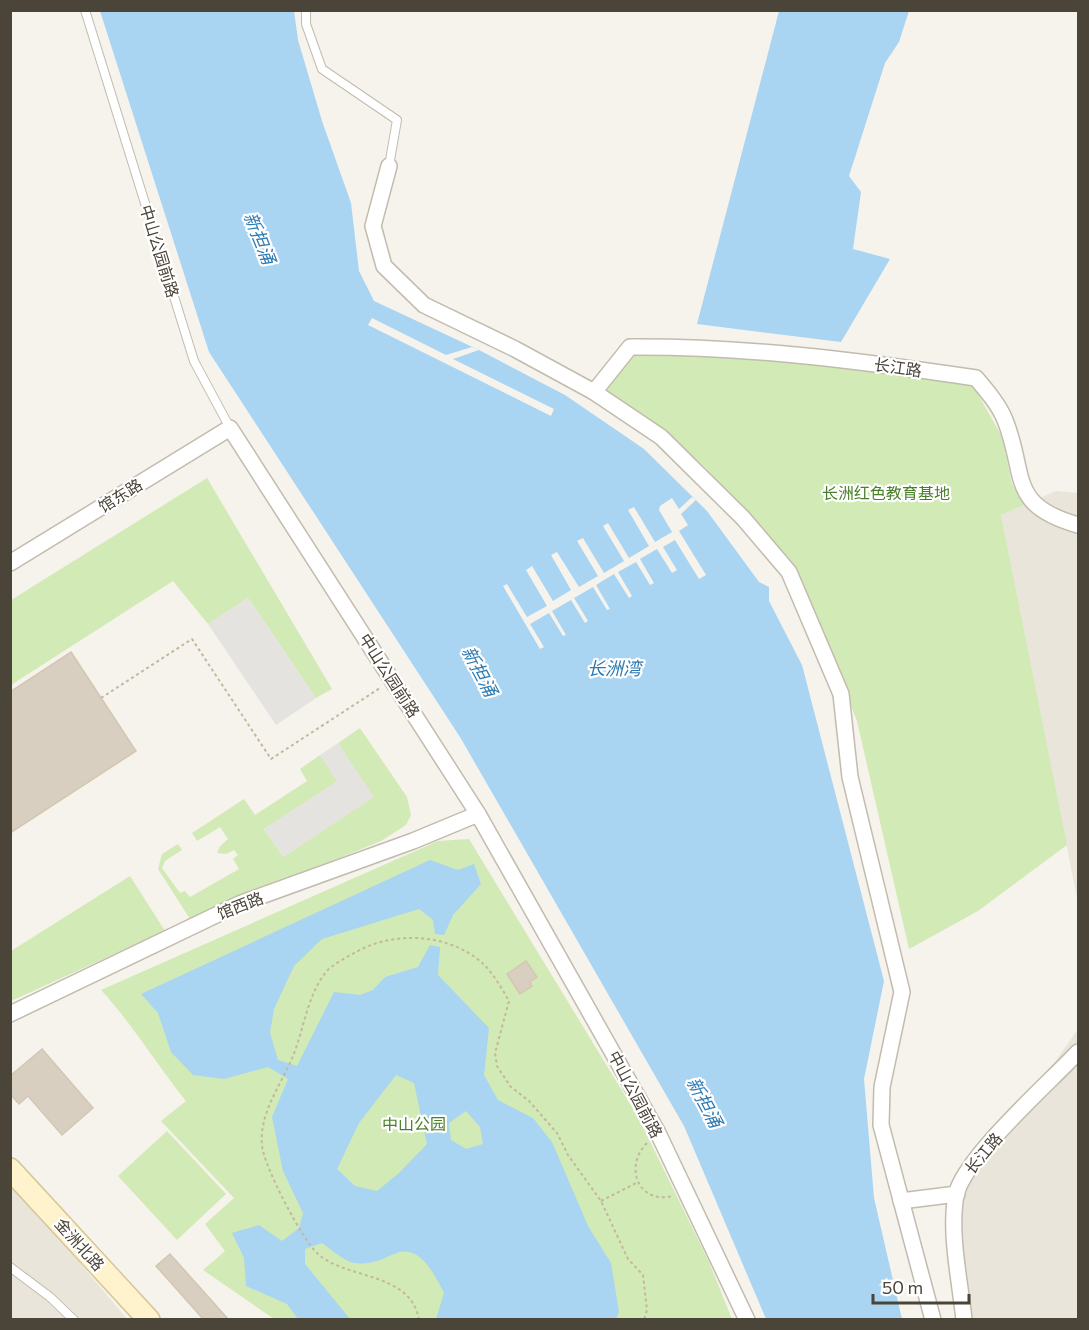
<svg xmlns="http://www.w3.org/2000/svg" width="1089" height="1330" font-family="Commissioner,'Noto Sans SC',sans-serif">
	<style>
		.residential { fill: #eae5da }
		.green { fill: #d2eab5 }
		.parking { fill: #e5e3e0 }
		.water { fill: #a9d4f2; fill-rule: evenodd }
		.pier { fill: #f6f3ec }
		.building { fill: #d8cfc1; stroke: #d3c7b4; stroke-width: 1.5 }
		.lines { fill: none; stroke-linecap: round; stroke-linejoin: round }
		.service-casing { stroke: #c2bbae; stroke-width: 10 }
		.minor-casing { stroke: #c2bbae; stroke-width: 18 }
		.secondary-casing { stroke: #d6c79b; stroke-width: 24 }
		.path { stroke: #c4b79f; stroke-width: 2; stroke-dasharray: 3 3; stroke-linecap: butt }
		.service { stroke: #fff; stroke-width: 8 }
		.minor { stroke: #fff; stroke-width: 15 }
		.secondary { stroke: #fff3cd; stroke-width: 21 }
		.labels { text-anchor: middle; dominant-baseline: central; stroke-width: 4.5; stroke-linejoin: round; paint-order: stroke }
		.street-label { font-size: 16px; fill: #4b4439; stroke: #fff }
		.park-label { font-size: 16px; fill: #4a7f2a; stroke: #fff }
		.water-label { font-size: 18px; font-style: italic; fill: #2e7ab2; stroke: #fff }
	</style>
	<rect width="100%" height="100%" fill="#f6f3ec"/>
	<g class="residential">
		<polygon points="1056,491 1078,493 1078,903 1001,515"/>
		<polygon points="1078,1029 1078,1319 963,1319 953,1207"/>
		<polygon points="11,1181 127,1319 11,1319"/>
	</g>
	<g class="green">
		<polygon points="634,353 800,362 973,385 1002,437 1012,484 1024,505 1001,515 1067,845 978,911 909,949 857,721 793,563 705,467 666,432 605,389"/>
		<polygon points="207,478 332,689 316,698 248,598 208,624 173,581 11,685 11,600"/>
		<polygon points="360,728 407,797 411,815 406,825 381,841 190,919 158,869 162,854 178,844 182,850 165,861 162,868 180,893 185,891 190,897 239,869 233,859 238,855 234,850 226,854 217,853 220,846 228,839 220,827 197,841 192,833 244,799 255,815 307,781 300,769 320,755 338,781 264,829 283,857 373,797 338,743"/>
		<path d="M469,839L638,1117L709,1262L732,1319H274L203,1270L225,1251L205,1224L234,1198L161,1121L186,1101C157,1065 133,1025 101,990L438,841Z"/>
		<polygon points="130,876 165,931 11,1001 11,951"/>
		<polygon points="167,1131 226,1194 177,1240 118,1176"/>
	</g>
	<g class="parking">
		<polygon points="248,598 316,698 276,725 208,624"/>
		<polygon points="338,743 374,797 283,857 264,829 337,781 320,755"/>
	</g>
	<g class="water">
		<polygon points="100,11 294,11 298,40 322,121 351,203 359,271 374,301 479,350 565,395 644,449 707,511 759,582 769,587 769,601 802,665 884,981 864,1079 874,1198 902,1319 766,1319 684,1126 460,737 209,352"/>
		<polygon points="779,11 909,11 899,42 885,63 849,176 861,192 853,249 890,259 841,342 697,324"/>
		<path d="M430,860L458,870L474,864L481,884L453,915L444,935L435,934L433,920L419,909L322,939L294,966L274,1009L270,1033L278,1060L297,1066L334,992L360,995L373,990L385,977L418,967L430,945L440,947L438,975L489,1028L484,1075L498,1100L533,1118L552,1142L588,1226L611,1263L619,1312L616,1319H436L444,1293C435,1276 420,1242 394,1254C380,1260 371,1265 354,1263C344,1261 331,1249 322,1243L305,1249V1264L350,1319H298L287,1304L246,1286L244,1258L232,1233L259,1225L282,1241L299,1228L303,1213L283,1171L272,1117L288,1079L268,1067L224,1079L193,1075L171,1052L158,1013L141,994ZM396,1075L414,1083L427,1144L399,1173L377,1191L355,1186L337,1169L359,1123ZM466,1111L480,1127L483,1144L466,1149L451,1140L449,1123Z"/>
	</g>
	<g class="pier">
		<polygon points="372,318 446,355 472,347 479,350 453,359 554,409 551,416 368,325"/>
		<polygon points="692,497 696,500 681,514 688,525 679,531 706,575 699,579 675,540 663,547 677,570 672,573 657,549 640,559 654,583 650,585 636,562 618,572 632,596 629,598 614,574 596,585 610,609 607,610 593,587 574,598 588,621 585,623 571,600 552,611 566,635 563,636 549,613 530,624 544,647 540,649 503,586 507,584 527,617 547,606 526,570 532,566 553,601 571,590 551,555 557,552 579,587 598,576 577,541 583,538 604,573 624,561 603,526 608,523 629,558 649,546 628,510 634,507 655,542 672,532 659,510 660,506 672,498 679,509"/>
	</g>
	<g class="building">
		<polygon points="71,652 136,751 10,833 10,692"/>
		<polygon points="526,961 537,977 530,982 532,986 520,994 507,974"/>
		<polygon points="42,1049 93,1108 62,1135 28,1096 19,1104 10,1094 10,1076"/>
		<polygon points="170,1254 229,1320 204,1320 156,1266"/>
	</g>
	<g class="lines">
		<g class="service-casing">
			<g id="service">
				<polyline points="85,10 194,361 230,428"/>
				<polyline points="306,10 306,24 322,69 397,120 389,166"/>
				<polyline points="10,1267 50,1297 74,1320"/>
			</g>
		</g>
		<g class="minor-casing">
			<g id="minor">
				<polyline points="389,166 373,226 384,266 424,305 515,349 594,392 661,437 743,518 789,572 841,694 850,777 902,992 882,1087 881,1125 933,1320"/>
				<path d="M594,392L630,347C746,346 861,361 976,378C987,391 999,405 1005,420C1027,475 1007,505 1078,525"/>
				<polyline points="10,563 230,428 478,814 658,1133 747,1320"/>
				<polyline points="10,1014 239,904 413,841 478,814"/>
				<polyline points="901,1201 957,1194"/>
				<path d="M964,1320C960,1280 949,1234 956,1195C964,1158 1049,1083 1078,1052"/>
			</g>
		</g>
		<g class="secondary-casing">
			<polyline id="secondary" points="10,1169 149,1320"/>
		</g>
		<g class="path">
			<polyline points="101,698 192,639 271,759 380,688"/>
			<path d="M647,1143C623,1167 639,1205 673,1196"/>
			<polyline points="601,1201 638,1182"/>
			<path d="M419,1320C411,1271 345,1280 317,1253C302,1239 263,1165 262,1145C259,1113 281,1085 293,1056C304,1029 307,996 326,972C333,964 347,957 356,952C393,931 446,933 480,961C492,971 501,987 509,1001L495,1053L497,1066L510,1086L529,1101L557,1133L568,1155L601,1201L628,1259L643,1275L647,1310L644,1320"/>
		</g>
		<use href="#service" class="service"/>
		<use href="#minor" class="minor"/>
		<use href="#secondary" class="secondary"/>
	</g>
	<g class="labels">
		<g class="street-label">
			<text transform="translate(160 251) rotate(73)">中山公园前路</text>
			<text transform="translate(898 367) rotate(8)">长江路</text>
			<text transform="translate(120 495) rotate(-32)">馆东路</text>
			<text transform="translate(390 675) rotate(57)">中山公园前路</text>
			<text transform="translate(240 905) rotate(-21)">馆西路</text>
			<text transform="translate(636 1094) rotate(62)">中山公园前路</text>
			<text transform="translate(983 1153) rotate(-50)">长江路</text>
			<text transform="translate(80 1244) rotate(48)">金洲北路</text>
		</g>
		<g class="park-label">
			<text x="886" y="492">长洲红色教育基地</text>
			<text x="414" y="1123">中山公园</text>
		</g>
		<g class="water-label">
			<text transform="translate(260 238) rotate(68)">新担涌</text>
			<text x="614" y="668">长洲湾</text>
			<text transform="translate(480 671) rotate(62)">新担涌</text>
			<text transform="translate(705 1102) rotate(62)">新担涌</text>
		</g>
	</g>
	<rect width="1089" height="1330" fill="none" stroke="#4b4439" stroke-width="24"/>
	<path d="M873 1294v9h96v-9" fill="none" stroke="#4b4439" stroke-width="3"/>
	<text x="882" y="1294" font-size="18" fill="#4b4439" stroke="#ffffff" stroke-width="4.5" paint-order="stroke">50 m</text>
</svg>
